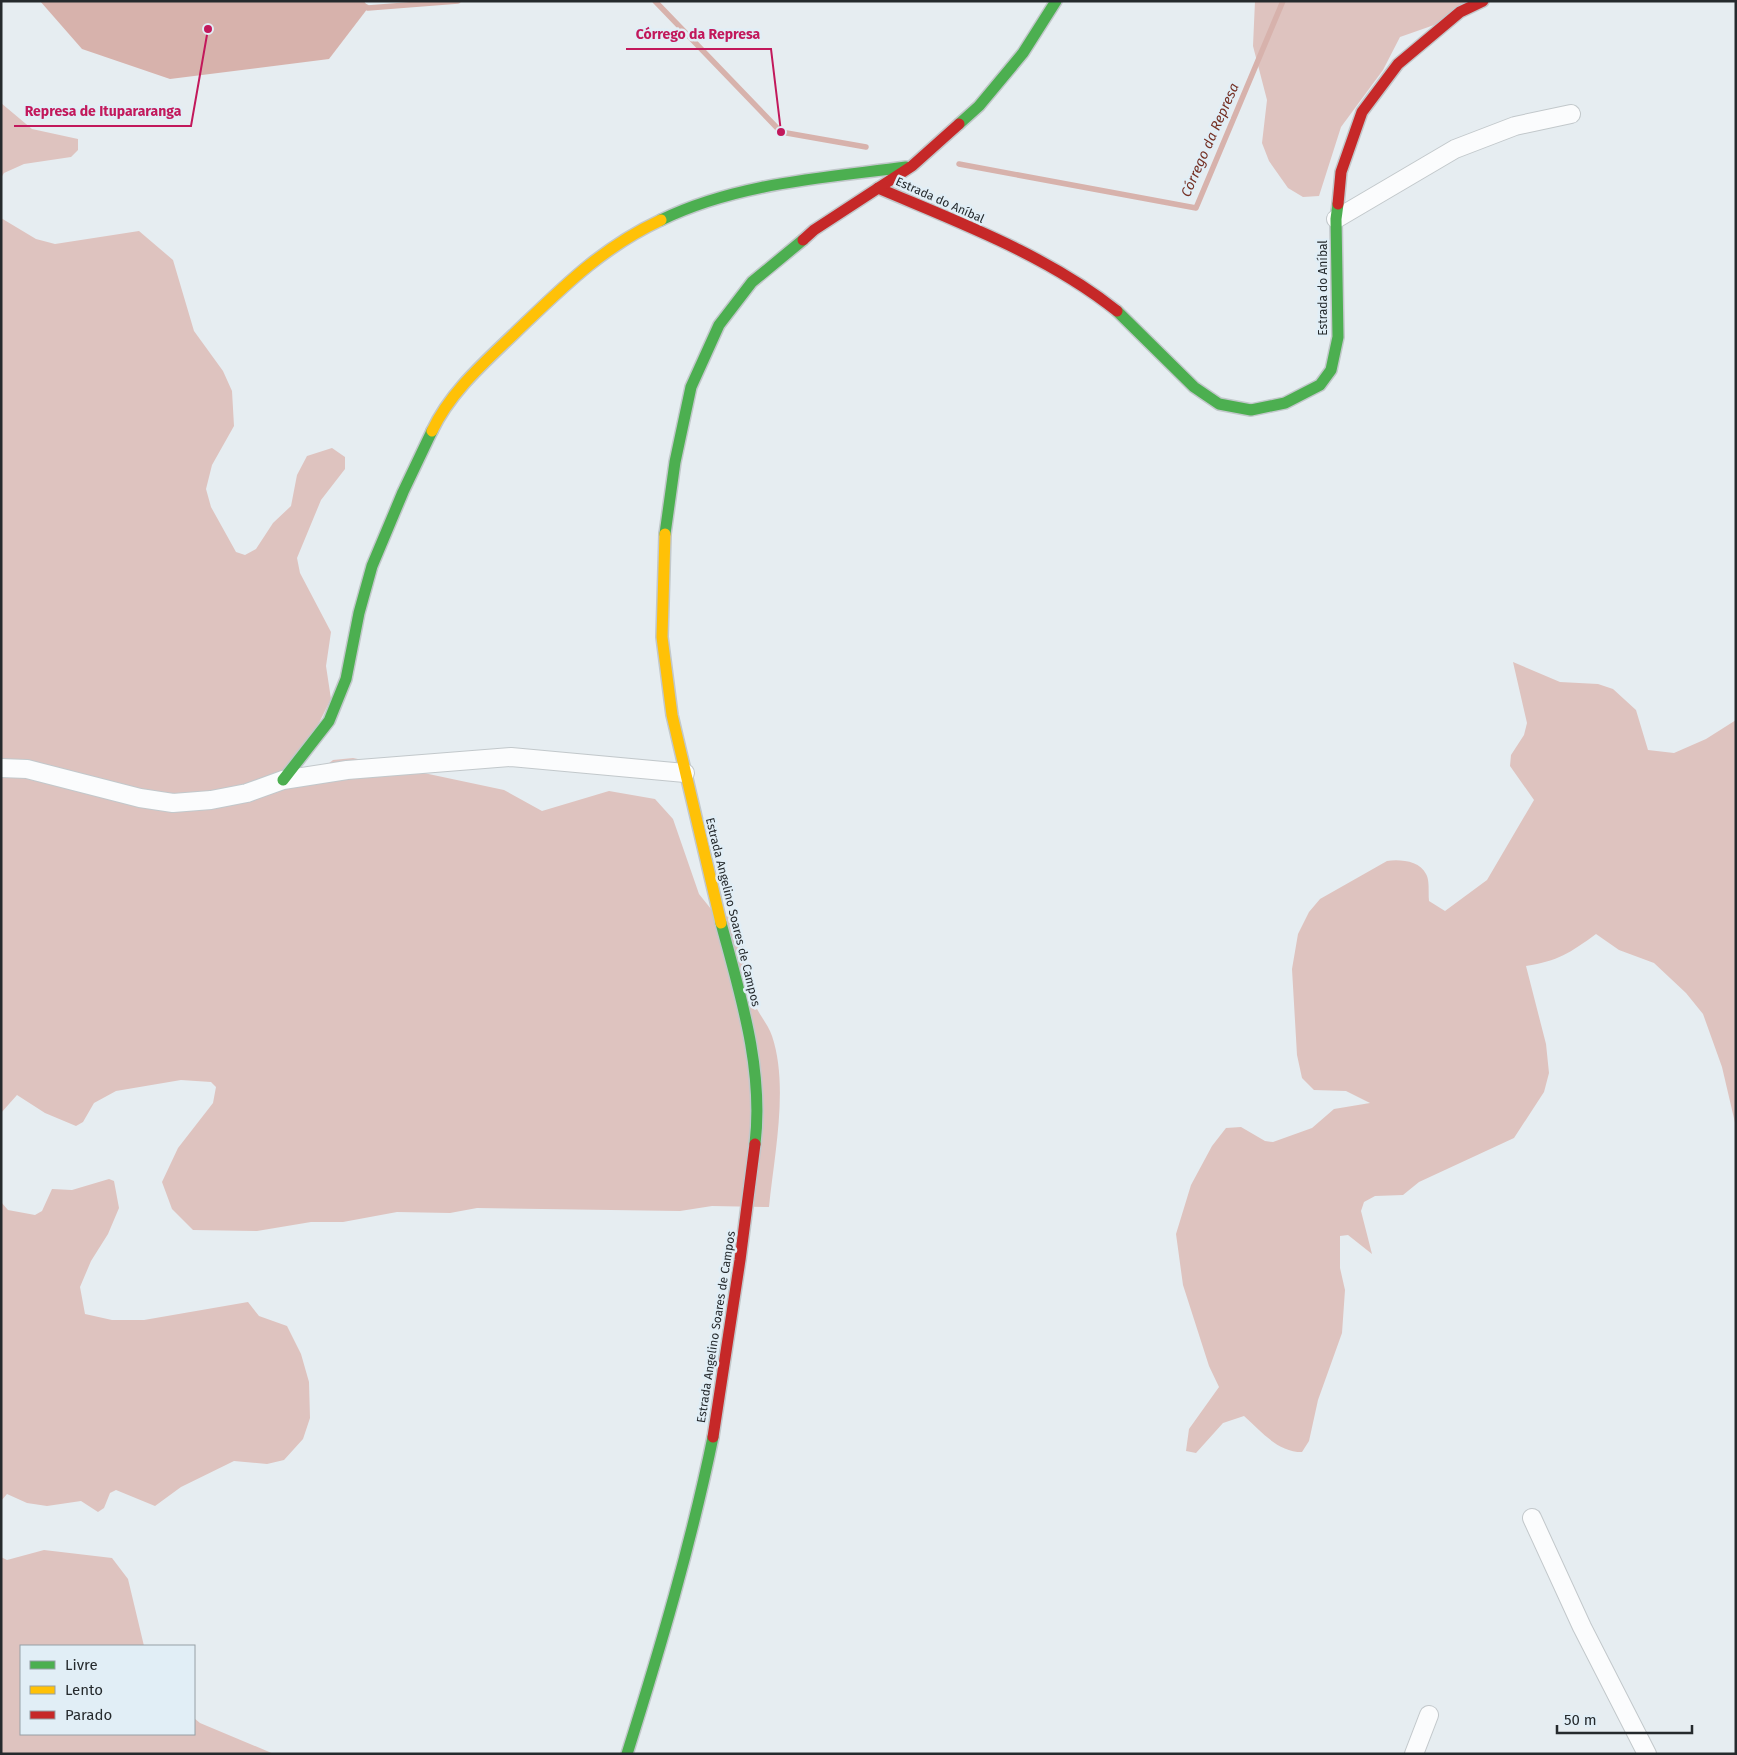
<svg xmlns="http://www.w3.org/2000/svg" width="1737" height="1755" font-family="'Fira Sans',sans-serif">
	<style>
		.forest { fill: #dec3bf }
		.water { fill: #d7b2ac }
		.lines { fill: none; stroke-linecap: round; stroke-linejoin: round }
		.stream { stroke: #d7b2ac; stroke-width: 5.5 }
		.street-casing { stroke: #c2c8cb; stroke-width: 20 }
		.fast-casing { stroke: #c2c8cb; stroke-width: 14 }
		.slow-casing { stroke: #c2c8cb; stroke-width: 14 }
		.jam-casing { stroke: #c2c8cb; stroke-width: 14 }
		.street { stroke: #fbfcfd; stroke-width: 18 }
		.fast { stroke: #4caf50; stroke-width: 11 }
		.slow { stroke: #ffc107; stroke-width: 11 }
		.jam { stroke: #c62828; stroke-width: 11 }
		.labels { text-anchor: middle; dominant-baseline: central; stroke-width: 5; stroke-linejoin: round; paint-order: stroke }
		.street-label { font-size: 12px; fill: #252a2d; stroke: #e1eef6 }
		.water-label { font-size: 14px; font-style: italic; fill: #753125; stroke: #e1eef6 }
		.leader { fill: none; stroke: #c2185b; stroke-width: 2 }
		.callout-dot { fill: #c2185b; stroke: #e1eef6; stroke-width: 2 }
		.callout-label { font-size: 14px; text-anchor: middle; font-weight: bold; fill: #c2185b; stroke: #e1eef6; stroke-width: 5; stroke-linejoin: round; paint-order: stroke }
	</style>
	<rect width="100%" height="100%" fill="#e6edf1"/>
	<g class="forest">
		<polygon points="1255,1 1472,1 1437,24 1400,37 1383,70 1341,127 1319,196 1303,197 1288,188 1269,161 1262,143 1267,100 1253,46"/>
		<polygon points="1,103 32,129 78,139 78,150 71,157 24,164 4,173 1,178"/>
		<path d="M1,218L36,239L55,244L139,231L173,260L194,331L223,371L232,391L234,426L212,465L206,489L211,507L236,552L245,555L256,549L273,523L291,506L297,475L307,456L332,448L345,457V469L321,500L297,558L300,573L331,632L326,666L331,699L296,769L313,776L333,760L353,758L504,790L542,811L609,791L655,799L673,819L699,894L715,914L730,917L742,935L746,961L739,998L755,1010L757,1009C762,1018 769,1027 772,1036C789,1086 774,1156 769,1207L712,1206L680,1211L477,1208L450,1213L397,1212L343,1222H311L257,1231L193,1230L172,1209L162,1182L178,1148L213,1103L216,1087L211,1082L181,1080L116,1091L94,1103L83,1122L76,1126L45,1113L17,1095L1,1113Z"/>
		<path d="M1513,662L1560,682L1598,684L1613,689L1636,710L1648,750L1674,753L1706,739L1736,720V1127L1722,1067L1703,1014L1686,993L1654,963L1619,950L1596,934C1570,953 1558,961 1526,966L1546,1044L1549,1073L1544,1092L1514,1138L1419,1182L1403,1195L1375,1196L1364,1202L1361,1211L1372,1254L1348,1235L1340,1236V1268L1345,1290L1342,1333L1318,1400L1309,1441L1302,1452C1277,1452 1261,1431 1244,1416L1223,1423L1196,1453L1186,1451L1189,1429L1219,1387L1209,1366L1183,1285L1176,1234L1191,1185L1212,1146L1226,1128L1241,1127L1265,1141L1273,1142L1312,1128L1334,1109L1370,1103L1346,1091L1314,1090L1302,1078L1297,1055L1292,969L1298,934L1309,912L1320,899L1387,861C1400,859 1420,861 1426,874C1430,881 1428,893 1429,901L1445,911L1487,880L1534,800L1510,766L1511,755L1524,735L1527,723Z"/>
		<polygon points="109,1179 114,1181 119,1208 108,1234 91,1261 80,1287 85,1314 112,1320 144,1320 248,1302 259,1316 287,1326 301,1354 309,1382 310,1418 303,1439 284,1460 267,1464 234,1461 181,1487 155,1506 116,1490 110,1493 104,1508 98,1512 81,1501 47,1506 27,1503 7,1494 1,1501 1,1202 8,1210 35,1215 42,1211 52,1189 72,1190"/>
		<polygon points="44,1550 112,1558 128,1579 144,1646 21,1646 21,1734 194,1734 194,1718 200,1723 274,1754 1,1754 1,1557 7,1560"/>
	</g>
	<polygon class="water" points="40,1 364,1 368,8 329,59 170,79 82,49"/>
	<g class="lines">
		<g class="stream">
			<polyline points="355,1 368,8 458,1"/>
			<polyline points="655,1 781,132 866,147"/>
			<polyline points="959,164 1196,208 1283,1"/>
		</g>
		<g class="street-casing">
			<g id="street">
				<polyline points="1336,219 1455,149 1515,126 1571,114"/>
				<polyline points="1,768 27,769 140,798 173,803 211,800 247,793 283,780 347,770 511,757 685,773"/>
				<polyline points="1532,1518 1582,1627 1647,1754"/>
				<polyline points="1414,1754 1429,1715"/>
			</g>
		</g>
		<g class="fast-casing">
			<g id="fast">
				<polyline points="959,124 979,106 1023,53 1056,1"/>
				<path d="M661,220C737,183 824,178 906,167"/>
				<polyline points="1117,311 1194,387 1219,404 1251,410 1285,403 1320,385 1331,370 1338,337 1336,219 1338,204"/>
				<polyline points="665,534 675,462 691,387 719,325 752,282 803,240"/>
				<polyline points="283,780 329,721 346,679 359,613 372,566 403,492 432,431"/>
				<path d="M721,923C740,994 764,1069 755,1144"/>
				<path d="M627,1754C660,1649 691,1544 713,1437"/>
			</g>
		</g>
		<g class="slow-casing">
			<g id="slow">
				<path d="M432,431C451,391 485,362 516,332C563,287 601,248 661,220"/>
				<polyline points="665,534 662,637 672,715 721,923"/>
			</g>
		</g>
		<g class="jam-casing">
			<g id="jam">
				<path d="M878,188C960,223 1047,255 1117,311"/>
				<polyline points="1338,204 1341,172 1362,112 1398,64 1460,12 1483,1"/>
				<polyline points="803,240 814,230 912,166 959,124"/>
				<polyline points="713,1437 740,1260 755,1144"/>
			</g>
		</g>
		<use href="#street" class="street"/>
		<use href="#fast" class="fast"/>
		<use href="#slow" class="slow"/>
		<use href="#jam" class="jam"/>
	</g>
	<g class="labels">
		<g class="street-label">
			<text transform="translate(940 200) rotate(24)">Estrada do Aníbal</text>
			<text transform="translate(1323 288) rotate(-90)">Estrada do Aníbal</text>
			<text transform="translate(733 912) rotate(76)">Estrada Angelino Soares de Campos</text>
			<text transform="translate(716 1327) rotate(-81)">Estrada Angelino Soares de Campos</text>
		</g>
		<g class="water-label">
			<text transform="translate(1210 140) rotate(-66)">Córrego da Represa</text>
		</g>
	</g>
	<path class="leader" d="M781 132L771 49H626M208 29L191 126H14"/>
	<g class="callout-dot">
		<circle cx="781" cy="132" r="5"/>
		<circle cx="208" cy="29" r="5"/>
	</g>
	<g class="callout-label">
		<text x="698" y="39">Córrego da Represa</text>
		<text x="103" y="116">Represa de Itupararanga</text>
	</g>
	<rect width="1737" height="1755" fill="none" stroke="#252a2d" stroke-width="5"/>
	<rect x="20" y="1645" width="175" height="90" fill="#e1eef6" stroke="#96a0a6"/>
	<rect x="30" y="1661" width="25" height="8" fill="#4caf50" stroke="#96a0a6"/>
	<text x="65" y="1670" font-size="15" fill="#252a2d">Livre</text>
	<rect x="30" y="1686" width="25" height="8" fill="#ffc107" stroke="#96a0a6"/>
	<text x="65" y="1695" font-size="15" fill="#252a2d">Lento</text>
	<rect x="30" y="1711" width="25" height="8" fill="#c62828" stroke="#96a0a6"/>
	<text x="65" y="1720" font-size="15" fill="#252a2d">Parado</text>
	<path d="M1557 1725v8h135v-8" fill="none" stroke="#252a2d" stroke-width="2.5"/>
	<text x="1564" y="1725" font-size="15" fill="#252a2d" stroke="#e1eef6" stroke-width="4" paint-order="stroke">50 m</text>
</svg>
